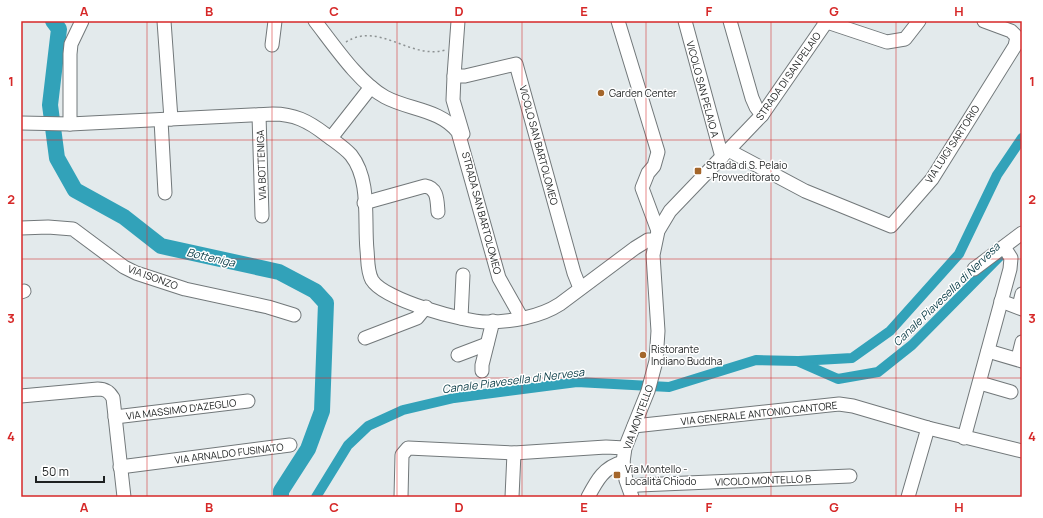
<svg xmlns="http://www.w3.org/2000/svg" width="1043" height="518" font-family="Manrope,sans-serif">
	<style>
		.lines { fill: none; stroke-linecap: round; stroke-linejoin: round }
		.canal { stroke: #32a2b9; stroke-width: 10 }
		.river { stroke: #32a2b9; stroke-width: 16 }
		.minor-casing { stroke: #72787a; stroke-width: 15 }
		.path { stroke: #8d9293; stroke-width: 1.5; stroke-dasharray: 2 3; stroke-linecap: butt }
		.minor { stroke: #fff; stroke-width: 13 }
		.grid { fill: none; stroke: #d62828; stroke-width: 1; stroke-opacity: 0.55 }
		.poi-dot { fill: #a4662b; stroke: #fff; stroke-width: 1.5 }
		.labels { text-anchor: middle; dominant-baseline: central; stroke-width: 3; stroke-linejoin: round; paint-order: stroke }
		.street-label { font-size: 10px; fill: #1e2121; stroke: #fff }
		.poi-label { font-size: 10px; fill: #1e2121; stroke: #fff; text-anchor: start }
		.water-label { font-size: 11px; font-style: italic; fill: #10414b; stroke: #fff }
		.neatline { fill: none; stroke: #d62828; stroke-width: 1.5 }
		.grid-label { font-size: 13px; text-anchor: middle; font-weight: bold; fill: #d62828 }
	</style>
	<rect width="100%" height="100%" fill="#e3eaec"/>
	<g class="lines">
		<g class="canal">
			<polyline points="799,361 852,358 890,331 959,254 997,175 1022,138"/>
			<polyline points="316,497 348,445 368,426 403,410 454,398 577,382 669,387 756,360 797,361 838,379 878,372 912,345 1001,255"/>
		</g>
		<polyline class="river" points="53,21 59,29 50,105 57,158 75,190 124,217 161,246 279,272 315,291 326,303 322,411 308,449 281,491 281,497"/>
		<g class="minor-casing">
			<g id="minor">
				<polyline points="164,21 171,119"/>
				<path d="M315,21C333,44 359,83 385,97C409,110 440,109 458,132L499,278L521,317"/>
				<polyline points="618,21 658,152 654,166 648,173 642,188 658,231"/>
				<polyline points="685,21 722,157"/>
				<polyline points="730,21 752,98 756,107 762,115"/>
				<polyline points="824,21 887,42 905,39 919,21"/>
				<polyline points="272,45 275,21"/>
				<polyline points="454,76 458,21"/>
				<polyline points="259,115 262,216"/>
				<polyline points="161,120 165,193"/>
				<path d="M21,123L70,124L273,114C294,114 308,121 325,134C334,141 344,147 351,155C371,180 364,221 367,250C368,259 367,271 372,280C384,300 464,322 487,322C511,322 540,317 560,304L635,248L648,240H655"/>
				<polyline points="70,124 70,54 71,44 82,21"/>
				<polyline points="463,134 453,100 454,76 465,76 516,64 574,273 580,288"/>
				<polyline points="331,138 371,87"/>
				<polyline points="728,150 805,191 891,226 932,179 1015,46 1017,37 1011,31 984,21"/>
				<path d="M364,203L425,186C438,188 437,201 438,212"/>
				<polyline points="21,228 48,227 73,229 124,267 136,273 185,289 268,307 294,315"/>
				<polyline points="974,269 1022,233"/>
				<polyline points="21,292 24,291"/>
				<polyline points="1001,301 1022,309"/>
				<polyline points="1019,306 1022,294"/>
				<polyline points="461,318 463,275"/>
				<polyline points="365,338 417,318 426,307"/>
				<polyline points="988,351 1022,361"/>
				<polyline points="458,355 487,344"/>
				<polyline points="1018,358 1022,342"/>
				<polyline points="482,371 482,365 493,321"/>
				<polyline points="980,383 1011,392"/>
				<path d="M21,396L98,389C105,389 109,391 113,398L124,497"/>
				<polyline points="115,417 248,401"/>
				<polyline points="634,426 839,404 853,406 928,428 1022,451"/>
				<polyline points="964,438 1010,269 1011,258 1004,247"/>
				<polyline points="120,467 290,445"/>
				<polyline points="629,487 639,485 850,476"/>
				<polyline points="401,497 402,455 408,448 514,453 606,447 625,448"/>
				<polyline points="512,497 514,453"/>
				<path d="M588,497C597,480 604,467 623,462"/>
				<polyline points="632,497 626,480 623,462 625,448 648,391 656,361 658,331 653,255 658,231 670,211 762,115 827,21"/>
				<polyline points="908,497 928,428"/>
			</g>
		</g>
		<path class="path" d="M346,42C379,21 410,60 445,50"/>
		<use href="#minor" class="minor"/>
	</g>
	<path class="grid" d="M147,21V497M272,21V497M397,21V497M522,21V497M646,21V497M771,21V497M896,21V497M21,140H1022M21,259H1022M21,378H1022"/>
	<g class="poi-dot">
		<circle cx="601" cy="93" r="4"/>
		<rect x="694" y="167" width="8" height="8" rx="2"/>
		<circle cx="643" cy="355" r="4"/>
		<rect x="613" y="471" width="8" height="8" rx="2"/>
	</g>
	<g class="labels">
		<g class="street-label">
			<text transform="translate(788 76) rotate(-55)">STRADA DI SAN PELAIO</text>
			<text transform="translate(703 89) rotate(75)">VICOLO SAN PELAIO A</text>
			<text transform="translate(952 144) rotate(-57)">VIA LUIGI SARTORIO</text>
			<text transform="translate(539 145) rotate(75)">VICOLO SAN BARTOLOMEO</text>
			<text transform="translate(261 165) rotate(-92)">VIA BOTTENIGA</text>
			<text transform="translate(482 213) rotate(75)">STRADA SAN BARTOLOMEO</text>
			<text transform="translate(153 277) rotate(20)">VIA ISONZO</text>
			<text transform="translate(181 409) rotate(-7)">VIA MASSIMO D'AZEGLIO</text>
			<text transform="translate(759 413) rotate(-6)">VIA GENERALE ANTONIO CANTORE</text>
			<text transform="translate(638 417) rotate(-70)">VIA MONTELLO</text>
			<text transform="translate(229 453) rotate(-7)">VIA ARNALDO FUSINATO</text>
			<text transform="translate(763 480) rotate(-2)">VICOLO MONTELLO B</text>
		</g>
		<g class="poi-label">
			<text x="609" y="93">Garden Center</text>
			<text x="706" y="165">Strada di S. Pelaio<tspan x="706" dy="12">- Provveditorato</tspan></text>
			<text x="651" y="349">Ristorante<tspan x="651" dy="12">Indiano Buddha</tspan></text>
			<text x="625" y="469">Via Montello -<tspan x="625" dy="12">Località Chiodo</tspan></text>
		</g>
		<g class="water-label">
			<text transform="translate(211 257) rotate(13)">Botteniga</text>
			<text transform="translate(946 294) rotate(-44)">Canale Piavesella di Nervesa</text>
			<text transform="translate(513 380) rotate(-7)">Canale Piavesella di Nervesa</text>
		</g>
	</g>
	<rect width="1043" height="518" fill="none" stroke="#ffffff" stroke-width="44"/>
	<path d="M36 476v6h68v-6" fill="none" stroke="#1e2121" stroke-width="2"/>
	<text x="42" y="476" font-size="12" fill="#1e2121" stroke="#ffffff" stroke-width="3" paint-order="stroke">50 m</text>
	<rect x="22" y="22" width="999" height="474" class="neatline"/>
	<g class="grid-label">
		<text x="84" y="16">A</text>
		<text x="209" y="16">B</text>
		<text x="334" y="16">C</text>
		<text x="459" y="16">D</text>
		<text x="584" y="16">E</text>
		<text x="709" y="16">F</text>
		<text x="834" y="16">G</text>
		<text x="959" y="16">H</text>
		<text x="11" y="86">1</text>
		<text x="1032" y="86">1</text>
		<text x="11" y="204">2</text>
		<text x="1032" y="204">2</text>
		<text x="11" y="323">3</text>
		<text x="1032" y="323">3</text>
		<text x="11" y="441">4</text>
		<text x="1032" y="441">4</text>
		<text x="84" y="512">A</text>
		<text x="209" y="512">B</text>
		<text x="334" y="512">C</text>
		<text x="459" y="512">D</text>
		<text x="584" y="512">E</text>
		<text x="709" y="512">F</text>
		<text x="834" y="512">G</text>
		<text x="959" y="512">H</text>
	</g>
</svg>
